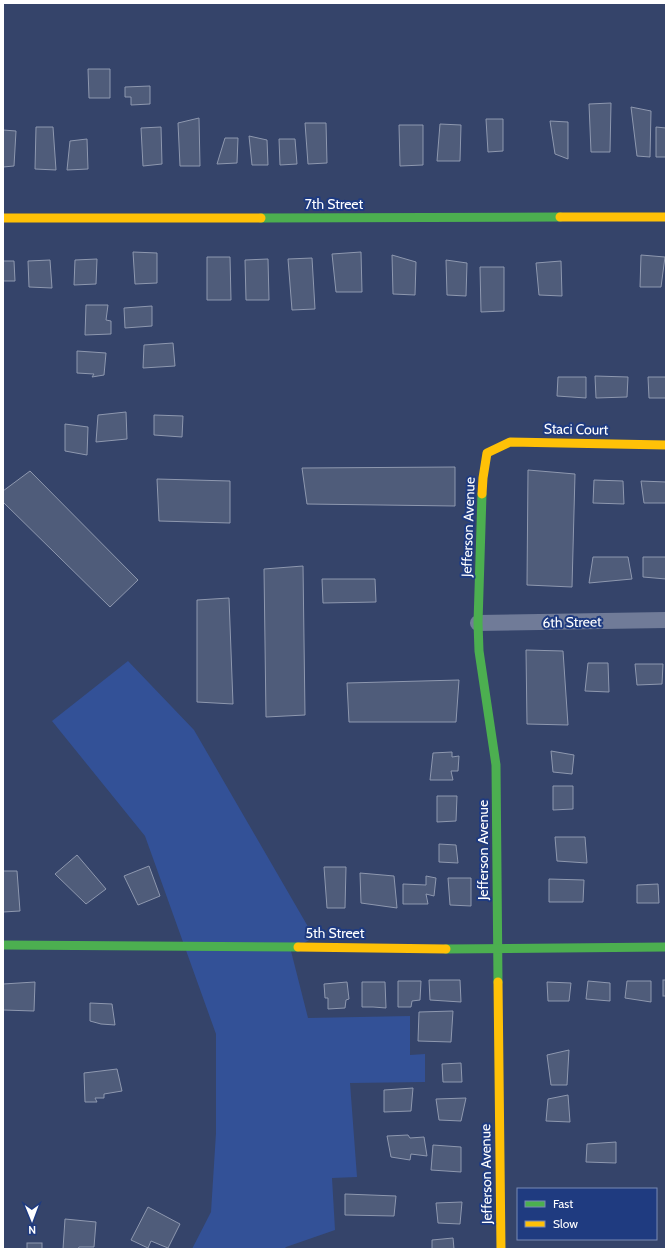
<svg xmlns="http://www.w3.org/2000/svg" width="669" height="1252" font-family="Cabin,sans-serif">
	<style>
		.green { fill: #335197 }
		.building { fill: #4f5c7a; stroke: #8e98af }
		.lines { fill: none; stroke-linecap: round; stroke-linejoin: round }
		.street { stroke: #707b98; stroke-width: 16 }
		.fast { stroke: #4caf50; stroke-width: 9 }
		.slow { stroke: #ffc107; stroke-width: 9 }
		.labels { text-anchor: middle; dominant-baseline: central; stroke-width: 4; stroke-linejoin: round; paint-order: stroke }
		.street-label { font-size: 14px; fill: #fff; stroke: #1f3b80 }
	</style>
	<rect width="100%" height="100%" fill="#35446a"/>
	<polygon class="green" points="128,661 194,730 314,937 291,951 308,1018 410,1016 410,1055 425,1054 425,1082 350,1083 357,1177 332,1178 335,1230 286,1247 284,1249 192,1249 211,1212 216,1133 216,1034 145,836 52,721"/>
	<g class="building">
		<polygon points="88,69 110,69 110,98 89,98"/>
		<polygon points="150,86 150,104 131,105 131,97 125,97 125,87"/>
		<polygon points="611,103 610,152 591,152 589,104"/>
		<polygon points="631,107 651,111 650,157 637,156"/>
		<polygon points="199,118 200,166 180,166 178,123"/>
		<polygon points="486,119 503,119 503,151 488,152"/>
		<polygon points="550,121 568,122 568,159 555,154"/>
		<polygon points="305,123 326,123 327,163 308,164"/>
		<polygon points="440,124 461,125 460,161 437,161"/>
		<polygon points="399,125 423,125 423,165 400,166"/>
		<polygon points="36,127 53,127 56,170 35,169"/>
		<polygon points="161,127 162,164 143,166 141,128"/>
		<polygon points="656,127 666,128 666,157 656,157"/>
		<polygon points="3,130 16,131 14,166 3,167"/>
		<polygon points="249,136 267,140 268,165 252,165"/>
		<polygon points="225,138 238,138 237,163 217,164"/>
		<polygon points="87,139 88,169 67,170 70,141"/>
		<polygon points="279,139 295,139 297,164 280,165"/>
		<polygon points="133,252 157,253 157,283 135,284"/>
		<polygon points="361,252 362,292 336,292 332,254"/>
		<polygon points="392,255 416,262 415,295 393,294"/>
		<polygon points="641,255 665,257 661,287 640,287"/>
		<polygon points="207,257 230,257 231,300 207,300"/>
		<polygon points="312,258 315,309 292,310 288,259"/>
		<polygon points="97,259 96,284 74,285 75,260"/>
		<polygon points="268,259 269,300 246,300 245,260"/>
		<polygon points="50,260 52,288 29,287 28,261"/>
		<polygon points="446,260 467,263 466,296 447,295"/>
		<polygon points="3,261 14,261 15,281 3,281"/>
		<polygon points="561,261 562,296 539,295 536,263"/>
		<polygon points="480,267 504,267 504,311 481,312"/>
		<polygon points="86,305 108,305 106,320 111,321 111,334 85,335"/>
		<polygon points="152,306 152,326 125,328 124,308"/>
		<polygon points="173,343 175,366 143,368 144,345"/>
		<polygon points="77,351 106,353 104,375 92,377 94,374 77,373"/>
		<polygon points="595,376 628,377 627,397 596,398"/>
		<polygon points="558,377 586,377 586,398 557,396"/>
		<polygon points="648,377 666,377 666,398 649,398"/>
		<polygon points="126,412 127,439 96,442 98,415"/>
		<polygon points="154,415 183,416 182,437 154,435"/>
		<polygon points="65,424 88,427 87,455 65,451"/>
		<polygon points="455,467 455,506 307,504 302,468"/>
		<polygon points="528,470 575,474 572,587 527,585"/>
		<polygon points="30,471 138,580 110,607 3,502 3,491"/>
		<polygon points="157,479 230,481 230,523 159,521"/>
		<polygon points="594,480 623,481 624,504 593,503"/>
		<polygon points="641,481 666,482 666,503 644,503"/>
		<polygon points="593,557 628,557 632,579 589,583"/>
		<polygon points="643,557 666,557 666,579 643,577"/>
		<polygon points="303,566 305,715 266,717 264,569"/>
		<polygon points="322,579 375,579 376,602 323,603"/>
		<polygon points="229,598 233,704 197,702 197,600"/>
		<polygon points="526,650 563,651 568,725 527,724"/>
		<polygon points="588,663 608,663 609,692 585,691"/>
		<polygon points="635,664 663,664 662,684 637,685"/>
		<polygon points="459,680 456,722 349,722 347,683"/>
		<polygon points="551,751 574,755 572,774 553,772"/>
		<polygon points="452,752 452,757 459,756 458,771 451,771 453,780 430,780 433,753"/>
		<polygon points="553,786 573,786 573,809 553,810"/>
		<polygon points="437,796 457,796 456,821 437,822"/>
		<polygon points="555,837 585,837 587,863 557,861"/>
		<polygon points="439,844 456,845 458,863 439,862"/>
		<polygon points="77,855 106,889 86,904 55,874"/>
		<polygon points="149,866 160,896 138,905 124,876"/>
		<polygon points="324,867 346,867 345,908 327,908"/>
		<polygon points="3,871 17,871 20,911 3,912"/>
		<polygon points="360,873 394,876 397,908 361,903"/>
		<polygon points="426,876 436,878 434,896 426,894 428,904 403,904 403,884 426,885"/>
		<polygon points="448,878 471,878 471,906 450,905"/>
		<polygon points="549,879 584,880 583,902 549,902"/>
		<polygon points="658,884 659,903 637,903 637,885"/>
		<polygon points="429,980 460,980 461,1002 430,1000"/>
		<rect x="663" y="980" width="3" height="16"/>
		<polygon points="398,981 421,981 420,1000 412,1001 411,1007 398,1007"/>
		<polygon points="588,981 610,983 610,1001 586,999"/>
		<polygon points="627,981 651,981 651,1002 625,998"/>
		<polygon points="35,982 34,1011 3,1010 3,984"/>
		<polygon points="347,982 349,999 346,1000 345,1008 328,1009 328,998 325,998 324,984"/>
		<polygon points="362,982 385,982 386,1008 373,1007 362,1007"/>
		<polygon points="547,982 571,983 569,1001 548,1001"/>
		<polygon points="90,1003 112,1004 115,1025 101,1024 90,1021"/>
		<polygon points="453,1011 451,1042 418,1041 419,1012"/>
		<polygon points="569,1050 567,1085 551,1085 547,1055"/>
		<polygon points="461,1063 462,1082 443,1082 442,1064"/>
		<polygon points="117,1069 122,1091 104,1094 104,1098 95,1098 97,1102 85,1102 84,1073"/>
		<polygon points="413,1088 411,1111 384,1112 384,1090"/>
		<polygon points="568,1095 570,1122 546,1121 548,1099"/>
		<polygon points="466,1098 461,1121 439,1120 436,1099"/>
		<polygon points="408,1135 410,1138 424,1137 427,1156 411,1154 410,1160 391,1157 387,1136"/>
		<polygon points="616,1142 616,1163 586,1162 587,1144"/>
		<polygon points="433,1145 461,1147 461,1172 431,1170"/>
		<polygon points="345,1194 396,1196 394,1216 345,1215"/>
		<polygon points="462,1202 460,1224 438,1223 436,1203"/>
		<polygon points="148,1207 180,1224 168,1248 151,1241 148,1248 131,1240"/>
		<polygon points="65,1219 96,1222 94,1247 79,1247 78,1249 63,1249"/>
		<polygon points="453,1238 454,1249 432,1249 432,1240"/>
		<rect x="27" y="1243" width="15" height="6"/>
	</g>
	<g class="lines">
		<polyline class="street" points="478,623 666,620"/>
		<g class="fast">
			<polyline points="261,218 560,217"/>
			<polyline points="482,494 478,623 479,651 496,765 498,982"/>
			<polyline points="3,945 298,947"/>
			<polyline points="446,949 666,947"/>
		</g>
		<g class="slow">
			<polyline points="560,217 666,217"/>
			<polyline points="3,218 261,218"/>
			<polyline points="482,494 483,478 487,453 510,442 666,445"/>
			<polyline points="298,947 446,949"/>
			<polyline points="498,982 501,1249"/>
		</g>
	</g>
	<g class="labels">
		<g class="street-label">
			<text x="334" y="204">7th Street</text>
			<text transform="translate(576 429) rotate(1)">Staci Court</text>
			<text transform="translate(468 527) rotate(-88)">Jefferson Avenue</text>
			<text transform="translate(572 622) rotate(-1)">6th Street</text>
			<text transform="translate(483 850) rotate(-90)">Jefferson Avenue</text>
			<text x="335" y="933">5th Street</text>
			<text transform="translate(486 1174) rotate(-91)">Jefferson Avenue</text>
		</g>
	</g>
	<rect width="669" height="1252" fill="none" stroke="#ffffff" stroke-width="8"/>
	<rect x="517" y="1188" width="140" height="52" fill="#1f3b80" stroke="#7989b3"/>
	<rect x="525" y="1201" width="20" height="6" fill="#4caf50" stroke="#7989b3"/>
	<text x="553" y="1208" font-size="12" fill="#ffffff">Fast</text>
	<rect x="525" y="1221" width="20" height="6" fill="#ffc107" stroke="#7989b3"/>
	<text x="553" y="1228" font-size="12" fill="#ffffff">Slow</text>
	<g transform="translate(32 1220) rotate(179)" stroke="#1f3b80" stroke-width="3" paint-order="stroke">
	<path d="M0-3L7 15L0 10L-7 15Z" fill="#ffffff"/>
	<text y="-6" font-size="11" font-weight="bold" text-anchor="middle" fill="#ffffff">N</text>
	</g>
</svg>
